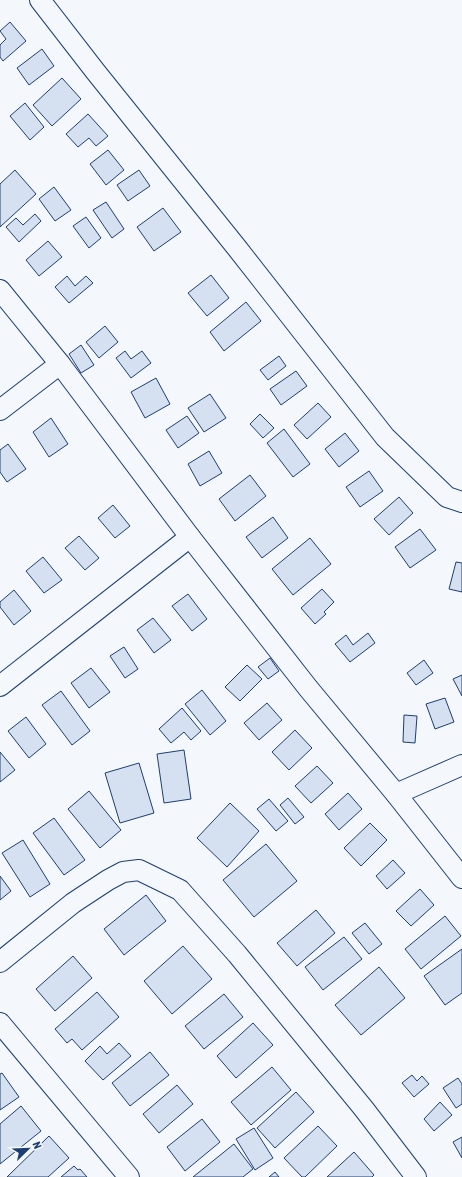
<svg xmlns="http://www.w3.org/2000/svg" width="462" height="1177" font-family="'Asap Condensed',sans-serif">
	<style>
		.building { fill: #d5e0f0; stroke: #1d3f73 }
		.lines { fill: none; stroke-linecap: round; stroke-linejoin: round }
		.minor-casing { stroke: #1d3f73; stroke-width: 22 }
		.minor { stroke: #f4f7fb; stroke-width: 20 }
	</style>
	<rect width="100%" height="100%" fill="#f4f7fb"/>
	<g class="building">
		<polygon points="10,22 26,41 3,61 0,57 0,45 6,39 0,31"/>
		<polygon points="42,49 54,66 29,85 17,68"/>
		<polygon points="62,78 81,99 52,126 33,105"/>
		<polygon points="25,103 44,127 30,140 10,116"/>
		<polygon points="88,114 108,136 96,146 89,138 78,147 66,134"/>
		<polygon points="108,150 124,170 106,185 90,164"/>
		<polygon points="15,170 36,194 0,227 0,184"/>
		<polygon points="139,170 150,186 128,201 117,185"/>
		<polygon points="54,187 71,210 55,221 39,199"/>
		<polygon points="106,202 124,229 112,238 93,210"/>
		<polygon points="163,208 181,232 154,251 137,227"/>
		<polygon points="35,214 41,221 19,242 6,227 16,218 23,225"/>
		<polygon points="86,217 101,238 89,248 73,226"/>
		<polygon points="48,241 62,257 39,276 26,260"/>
		<polygon points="211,275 229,298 207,316 188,293"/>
		<polygon points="67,276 75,286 86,276 93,283 69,303 55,287"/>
		<polygon points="246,302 261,321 224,351 210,332"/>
		<polygon points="105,326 118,342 99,358 86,342"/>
		<polygon points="81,345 94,365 81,373 69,354"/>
		<polygon points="125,351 131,359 142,351 151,363 131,378 116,358"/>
		<polygon points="279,356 286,366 268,380 260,370"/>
		<polygon points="296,371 307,386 281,405 270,389"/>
		<polygon points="156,378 170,404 145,418 131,392"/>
		<polygon points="210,394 226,418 204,432 188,408"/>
		<polygon points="318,403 331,417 307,439 294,425"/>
		<polygon points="260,414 274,428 263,438 250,424"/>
		<polygon points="187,416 199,433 178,448 166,430"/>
		<polygon points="51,418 68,444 49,457 33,432"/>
		<polygon points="284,429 310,464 293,477 267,443"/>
		<polygon points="345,433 359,451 339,467 325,449"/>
		<polygon points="8,444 26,469 7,482 0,472 0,450"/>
		<polygon points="209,451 222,473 200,486 188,464"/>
		<polygon points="369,471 383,491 360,507 346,487"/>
		<polygon points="250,475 266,496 235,521 219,499"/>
		<polygon points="399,497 413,513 389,535 374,519"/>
		<polygon points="113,505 130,526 115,538 98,518"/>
		<polygon points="273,517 288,538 262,558 246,537"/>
		<polygon points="420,529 436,550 410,568 395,547"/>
		<polygon points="79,536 99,558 85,570 65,548"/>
		<polygon points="310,538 331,564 293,595 272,569"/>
		<polygon points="43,557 62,580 44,593 26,571"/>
		<polygon points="456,562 462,563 462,592 449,589"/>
		<polygon points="322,589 334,602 324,612 326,614 315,624 301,608"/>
		<polygon points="14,590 31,611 14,625 0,607 0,602"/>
		<polygon points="188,594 207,619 192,631 172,606"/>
		<polygon points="153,618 171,640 154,653 137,630"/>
		<polygon points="368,633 375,643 350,662 335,644 346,635 353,645"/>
		<polygon points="124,647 138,669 125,678 110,656"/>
		<polygon points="270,658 279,671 268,679 258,667"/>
		<polygon points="424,660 433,673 416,685 407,673"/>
		<polygon points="247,665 262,679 240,701 225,687"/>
		<polygon points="91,668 110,692 89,708 71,683"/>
		<polygon points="462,675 462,696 453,679"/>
		<polygon points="202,690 226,721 210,735 185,704"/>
		<polygon points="61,691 90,731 72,745 42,705"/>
		<polygon points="445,698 454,722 435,729 426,704"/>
		<polygon points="267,703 282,720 259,740 244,723"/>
		<polygon points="182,708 201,731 191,740 184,732 171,743 159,729"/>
		<polygon points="404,715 417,716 415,743 403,742"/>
		<polygon points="26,717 46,744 29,758 8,731"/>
		<polygon points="295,730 312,748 289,770 272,752"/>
		<polygon points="184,750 191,799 164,803 157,754"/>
		<polygon points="0,752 15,770 0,782"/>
		<polygon points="139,763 154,813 120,823 105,773"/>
		<polygon points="317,766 333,783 311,803 295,786"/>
		<polygon points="89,791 121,830 100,848 68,809"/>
		<polygon points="348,793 362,809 339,830 325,814"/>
		<polygon points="288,798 304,817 295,824 280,805"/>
		<polygon points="269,799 288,821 276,831 257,809"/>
		<polygon points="230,803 259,831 227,867 197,838"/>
		<polygon points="54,818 85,860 64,875 33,833"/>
		<polygon points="370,823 387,840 361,866 344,848"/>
		<polygon points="23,840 50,884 30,897 2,853"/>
		<polygon points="266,844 297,881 254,917 223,880"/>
		<polygon points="393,860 405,873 387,889 376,876"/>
		<polygon points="0,876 11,891 0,900"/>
		<polygon points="420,889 434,905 411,926 396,911"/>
		<polygon points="146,895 166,921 124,955 104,929"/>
		<polygon points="316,910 335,933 297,966 277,943"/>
		<polygon points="445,916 461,936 421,969 405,949"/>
		<polygon points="365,923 382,944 369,954 352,933"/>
		<polygon points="344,937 362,959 323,990 305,967"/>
		<polygon points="183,946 212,979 172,1014 144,981"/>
		<polygon points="462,949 462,993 445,1005 424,976"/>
		<polygon points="73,956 92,978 55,1011 36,989"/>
		<polygon points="379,967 405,998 361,1035 335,1005"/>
		<polygon points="97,992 119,1017 82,1050 72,1039 67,1043 55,1029"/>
		<polygon points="224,994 243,1017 204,1049 185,1026"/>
		<polygon points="253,1023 273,1045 236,1078 217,1056"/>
		<polygon points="119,1043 131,1056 103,1080 85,1061 100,1046 107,1054"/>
		<polygon points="150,1052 169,1075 130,1106 112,1083"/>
		<polygon points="272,1067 291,1090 251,1125 231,1102"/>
		<polygon points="2,1073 19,1097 0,1110 0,1074"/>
		<polygon points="412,1075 417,1081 422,1076 429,1084 414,1097 402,1083"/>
		<polygon points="458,1078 462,1084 462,1104 456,1108 443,1088"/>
		<polygon points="177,1085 193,1104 159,1133 143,1114"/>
		<polygon points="296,1092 314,1112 275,1148 257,1128"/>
		<polygon points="440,1102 452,1115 434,1131 424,1119"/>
		<polygon points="21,1106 41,1131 0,1164 0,1124"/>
		<polygon points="202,1119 220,1142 185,1171 167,1147"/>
		<polygon points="318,1126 337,1146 305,1177 302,1177 284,1158"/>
		<polygon points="254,1128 273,1158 255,1170 236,1139"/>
		<polygon points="49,1136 69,1158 48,1177 7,1177"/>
		<polygon points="462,1137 462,1158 453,1142"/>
		<polygon points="234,1144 253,1169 243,1177 193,1177"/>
		<polygon points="354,1152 374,1175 372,1177 327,1177"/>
		<polygon points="74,1166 78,1170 80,1169 87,1177 61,1177"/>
		<polygon points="275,1172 279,1177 269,1177"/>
	</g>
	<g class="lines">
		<g class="minor-casing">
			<g id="minor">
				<polyline points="40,0 95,71 237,248 385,437 447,497 462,502"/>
				<polyline points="0,290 60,364 190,537 308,688 396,794 462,878"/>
				<polyline points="0,410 60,364"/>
				<polyline points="0,686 190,537"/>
				<polyline points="396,794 462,765"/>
				<polyline points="0,962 73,903 108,880 123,872 139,870 180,890 237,954 364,1109 416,1177"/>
				<polyline points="0,1023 129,1177"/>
			</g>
		</g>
		<use href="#minor" class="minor"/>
	</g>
	<g transform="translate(28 1149) rotate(67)" stroke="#f4f7fb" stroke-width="3" paint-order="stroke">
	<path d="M0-3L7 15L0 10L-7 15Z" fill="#1d3f73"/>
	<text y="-6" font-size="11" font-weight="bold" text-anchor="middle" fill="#1d3f73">N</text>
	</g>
</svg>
